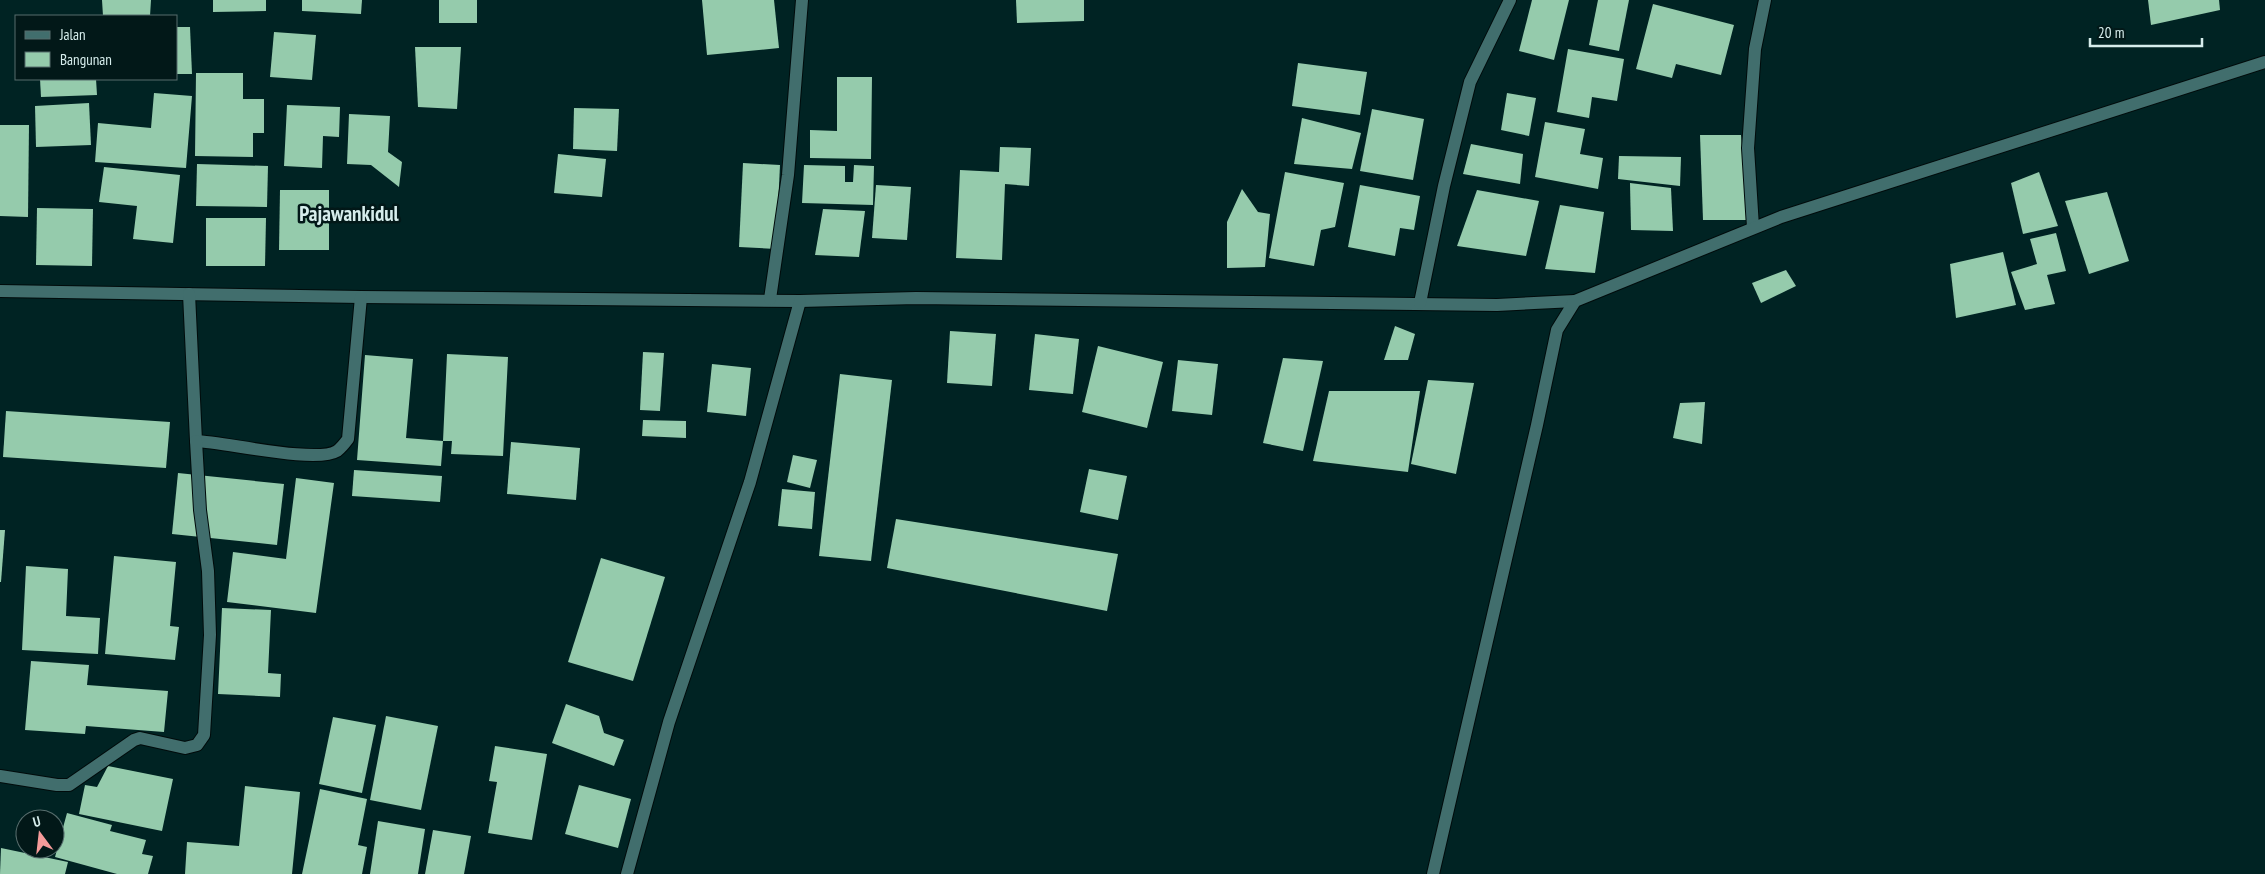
<svg xmlns="http://www.w3.org/2000/svg" width="2265" height="874" font-family="'PT Sans Narrow',sans-serif">
	<style>
		.building { fill: #95cbac }
		.lines { fill: none; stroke-linecap: round; stroke-linejoin: round }
		.street-casing { stroke: #000b0b; stroke-width: 14 }
		.street { stroke: #416e6d; stroke-width: 12 }
		.labels { text-anchor: middle; dominant-baseline: central; stroke-width: 5; stroke-linejoin: round; paint-order: stroke }
		.quarter-label { font-size: 21px; font-weight: bold; fill: #d6edec; stroke: #021818 }
	</style>
	<rect width="100%" height="100%" fill="#002323"/>
	<g class="building">
		<polygon points="102,0 151,0 150,16 103,16"/>
		<polygon points="213,0 266,0 266,11 213,12"/>
		<polygon points="302,0 362,0 361,14 302,11"/>
		<rect x="439" y="0" width="38" height="23"/>
		<polygon points="702,0 774,0 779,48 707,55"/>
		<polygon points="1016,0 1084,0 1084,21 1017,23"/>
		<polygon points="1532,0 1569,0 1554,60 1519,51"/>
		<polygon points="1598,0 1629,0 1619,51 1589,45"/>
		<polygon points="2148,0 2219,0 2220,10 2151,25"/>
		<polygon points="1653,4 1734,25 1721,75 1676,64 1672,78 1636,69"/>
		<polygon points="176,27 190,27 192,74 176,74"/>
		<polygon points="274,32 316,35 312,80 270,77"/>
		<polygon points="415,47 461,47 457,109 418,107"/>
		<polygon points="1568,49 1624,59 1617,101 1592,97 1589,118 1557,112"/>
		<polygon points="1298,63 1367,72 1360,115 1292,106"/>
		<polygon points="196,73 243,73 243,99 264,99 264,133 253,133 253,157 195,156"/>
		<polygon points="837,77 872,77 871,159 810,158 810,130 837,131"/>
		<polygon points="40,79 96,79 97,95 41,97"/>
		<polygon points="154,93 192,96 186,168 95,162 98,123 151,128"/>
		<polygon points="1507,93 1536,98 1529,136 1501,130"/>
		<polygon points="89,103 91,145 36,147 35,106"/>
		<polygon points="287,105 340,107 339,137 323,136 322,168 284,166"/>
		<polygon points="574,108 619,109 617,151 573,149"/>
		<polygon points="1372,109 1424,119 1413,180 1360,171"/>
		<polygon points="349,114 390,116 388,152 402,162 399,187 371,165 347,164"/>
		<polygon points="1302,118 1361,133 1352,169 1294,164"/>
		<polygon points="1545,122 1585,129 1580,154 1603,158 1598,189 1535,177"/>
		<polygon points="0,125 29,125 28,217 0,216"/>
		<polygon points="1700,135 1741,135 1748,220 1703,220"/>
		<polygon points="1471,144 1523,154 1520,184 1463,174"/>
		<polygon points="1000,147 1031,148 1029,186 1005,184 1002,260 956,258 960,170 999,172"/>
		<polygon points="558,154 606,159 602,197 554,193"/>
		<polygon points="1619,156 1681,157 1680,186 1618,179"/>
		<polygon points="743,163 780,165 776,249 739,247"/>
		<polygon points="197,164 268,166 267,207 196,206"/>
		<polygon points="804,165 845,166 845,182 853,182 854,165 874,166 873,205 802,203"/>
		<polygon points="104,167 180,175 173,243 133,239 137,206 99,202"/>
		<polygon points="1285,172 1344,183 1335,227 1321,230 1314,266 1269,258"/>
		<polygon points="2039,172 2058,226 2023,234 2011,183"/>
		<polygon points="1630,183 1671,188 1673,231 1631,230"/>
		<polygon points="876,185 911,187 907,240 872,238"/>
		<polygon points="1360,185 1420,196 1414,230 1400,228 1395,256 1348,247"/>
		<polygon points="1242,189 1258,212 1270,214 1265,267 1227,268 1227,222"/>
		<polygon points="280,190 329,190 329,250 279,250"/>
		<polygon points="1477,190 1539,201 1526,256 1457,246"/>
		<polygon points="2107,192 2129,261 2089,274 2065,201"/>
		<polygon points="1560,205 1604,212 1595,273 1545,269"/>
		<polygon points="37,208 93,209 92,266 36,265"/>
		<polygon points="823,209 865,211 859,257 815,255"/>
		<polygon points="206,218 266,218 265,266 206,266"/>
		<polygon points="2056,233 2066,271 2047,275 2055,304 2025,310 2011,272 2037,264 2030,239"/>
		<polygon points="2003,252 2016,305 1956,318 1950,264"/>
		<polygon points="1786,270 1796,286 1761,303 1752,283"/>
		<polygon points="1395,326 1415,334 1408,360 1384,360"/>
		<polygon points="950,331 996,334 992,386 947,383"/>
		<polygon points="1035,334 1079,339 1073,394 1029,390"/>
		<polygon points="1098,346 1163,362 1147,428 1082,412"/>
		<polygon points="643,352 664,353 660,411 640,410"/>
		<polygon points="447,354 508,357 503,456 451,454 452,441 443,441 441,466 357,460 365,355 413,359 406,438 443,441"/>
		<polygon points="1283,358 1323,361 1303,451 1263,443"/>
		<polygon points="1178,360 1218,364 1212,415 1172,411"/>
		<polygon points="712,364 751,368 746,416 707,412"/>
		<polygon points="840,374 892,380 871,561 819,556"/>
		<polygon points="1428,380 1474,383 1456,474 1411,464"/>
		<polygon points="1329,391 1420,391 1408,472 1313,461"/>
		<polygon points="1705,402 1702,444 1673,438 1680,403"/>
		<polygon points="6,411 170,422 166,468 3,457"/>
		<polygon points="643,420 686,421 686,438 642,436"/>
		<polygon points="511,442 580,448 576,500 507,494"/>
		<polygon points="793,455 817,460 810,488 787,482"/>
		<polygon points="1089,469 1127,476 1118,520 1080,512"/>
		<polygon points="354,470 442,476 440,502 352,496"/>
		<polygon points="178,473 284,484 277,545 172,534"/>
		<polygon points="296,478 334,483 316,613 227,602 233,552 286,559"/>
		<polygon points="782,489 815,492 812,529 778,526"/>
		<polygon points="896,519 1118,554 1107,611 887,568"/>
		<polygon points="0,530 5,530 1,582 0,582"/>
		<polygon points="114,556 176,562 170,626 179,627 175,660 105,654"/>
		<polygon points="601,558 665,577 633,681 568,662"/>
		<polygon points="26,566 68,569 66,616 100,618 98,654 22,650"/>
		<polygon points="222,608 271,610 268,673 281,674 280,697 218,694"/>
		<polygon points="31,661 89,665 87,685 168,691 164,732 86,726 85,734 25,730"/>
		<polygon points="566,704 599,716 604,733 624,740 614,766 552,743"/>
		<polygon points="386,716 438,726 421,810 370,800"/>
		<polygon points="333,717 376,725 362,793 319,784"/>
		<polygon points="495,746 547,754 532,840 488,833 497,782 489,781"/>
		<polygon points="108,766 173,779 162,831 79,814 85,785 97,787"/>
		<polygon points="579,785 631,799 618,848 565,834"/>
		<polygon points="245,786 300,792 292,874 185,874 187,842 239,846"/>
		<polygon points="320,789 367,799 358,845 367,847 362,874 302,874"/>
		<polygon points="67,813 112,825 110,831 146,840 142,854 153,856 148,874 117,874 55,857"/>
		<polygon points="378,821 425,829 418,874 370,874"/>
		<polygon points="433,830 471,836 464,874 425,874"/>
		<polygon points="1,848 68,862 65,874 0,874"/>
	</g>
	<g class="lines">
		<g class="street-casing">
			<g id="street">
				<polyline points="1753,227 1748,148 1755,49 1765,0"/>
				<polyline points="0,291 361,297 800,301 916,298 1497,305 1575,301"/>
				<path d="M189,294L196,441C225,442 316,464 337,451C341,448 345,443 348,439L361,297"/>
				<polyline points="770,299 788,175 802,0"/>
				<polyline points="1420,303 1444,186 1470,82 1510,0"/>
				<polyline points="0,776 57,785 69,785 134,740 140,738 185,748 197,745 204,735 210,635 208,571 200,510 196,441"/>
				<polyline points="627,874 669,722 750,482 800,301"/>
				<polyline points="1433,874 1537,425 1557,330 1575,301 1781,217 2265,62"/>
			</g>
		</g>
		<use href="#street" class="street"/>
	</g>
	<g class="labels">
		<g class="quarter-label">
			<text x="349" y="213">Pajawankidul</text>
		</g>
	</g>
	<rect x="15" y="15" width="162" height="65" fill="#021818" stroke="#576d6d"/>
	<rect x="25" y="31" width="25" height="8" fill="#416e6d" stroke="#576d6d"/>
	<text x="60" y="40" font-size="15" fill="#d6edec">Jalan</text>
	<rect x="25" y="52" width="25" height="15" fill="#95cbac" stroke="#576d6d"/>
	<text x="60" y="65" font-size="15" fill="#d6edec">Bangunan</text>
	<g transform="translate(40 834) rotate(345)"><circle r="24" fill="#021818" stroke="#576d6d"/>
	<path d="M0-4L9 19L0 12L-9 19Z" fill="#f59b9a"/>
	<text y="-8" font-size="14" font-weight="bold" text-anchor="middle" fill="#d6edec">U</text>
	</g>
	<path d="M2090 38v8h112v-8" fill="none" stroke="#d6edec" stroke-width="2.5"/>
	<text x="2098" y="38" font-size="15" fill="#d6edec" stroke="#021818" stroke-width="4" paint-order="stroke">20 m</text>
</svg>
